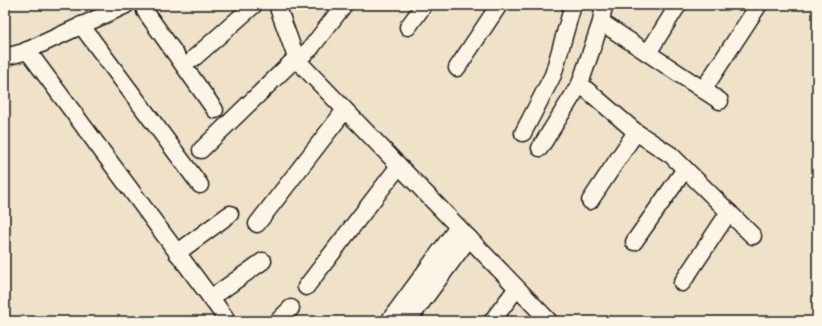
<svg xmlns="http://www.w3.org/2000/svg" width="822" height="326" font-family="Mynerve,sans-serif">
	<style>
		.lines { fill: none; stroke-linecap: round; stroke-linejoin: round }
		.minor-casing { stroke: #1c1c1c; stroke-width: 19 }
		.minor { stroke: #fcf5e5; stroke-width: 16 }
	</style>
	<rect width="100%" height="100%" fill="#efe2c8"/>
	<filter id="ink" filterUnits="userSpaceOnUse"><feTurbulence type="fractalNoise" baseFrequency=".025" numOctaves="2"/><feDisplacementMap in="SourceGraphic" scale="8" xChannelSelector="R" yChannelSelector="G"/><feConvolveMatrix kernelMatrix="1 2 1 2 8 2 1 2 1" color-interpolation-filters="sRGB"/></filter>
	<g filter="url(#ink)">
		<g class="lines">
			<g class="minor-casing">
				<g id="minor">
					<polyline points="277,5 297,60 549,321"/>
					<polyline points="145,6 145,11 215,110"/>
					<polyline points="601,22 720,101"/>
					<polyline points="81,25 200,185"/>
					<polyline points="408,27 424,5"/>
					<polyline points="27,50 225,317"/>
					<polyline points="648,53 678,5"/>
					<polyline points="5,57 24,52 126,5"/>
					<polyline points="194,58 254,5"/>
					<polyline points="297,60 310,49 344,5"/>
					<polyline points="457,68 499,5"/>
					<polyline points="580,84 636,132 671,155 753,236"/>
					<polyline points="703,90 758,6"/>
					<polyline points="523,133 553,75 573,5"/>
					<polyline points="540,148 580,84 601,22 604,5"/>
					<polyline points="201,150 296,58"/>
					<polyline points="590,201 636,132"/>
					<polyline points="257,224 345,110"/>
					<polyline points="634,242 685,169"/>
					<polyline points="177,253 230,214"/>
					<polyline points="682,283 729,212"/>
					<polyline points="306,287 399,166"/>
					<polyline points="211,298 263,261"/>
					<polyline points="278,321 291,308"/>
					<polyline points="389,321 458,227"/>
					<polyline points="408,321 469,238"/>
					<polyline points="492,321 517,288"/>
				</g>
			</g>
			<use href="#minor" class="minor"/>
		</g>
	</g>
	<rect width="822" height="326" fill="none" stroke="#fcf5e5" stroke-width="20"/>
	<rect x="10" y="10" width="802" height="306" fill="none" stroke="#1c1c1c" stroke-width="1.5" filter="url(#ink)"/>
</svg>
